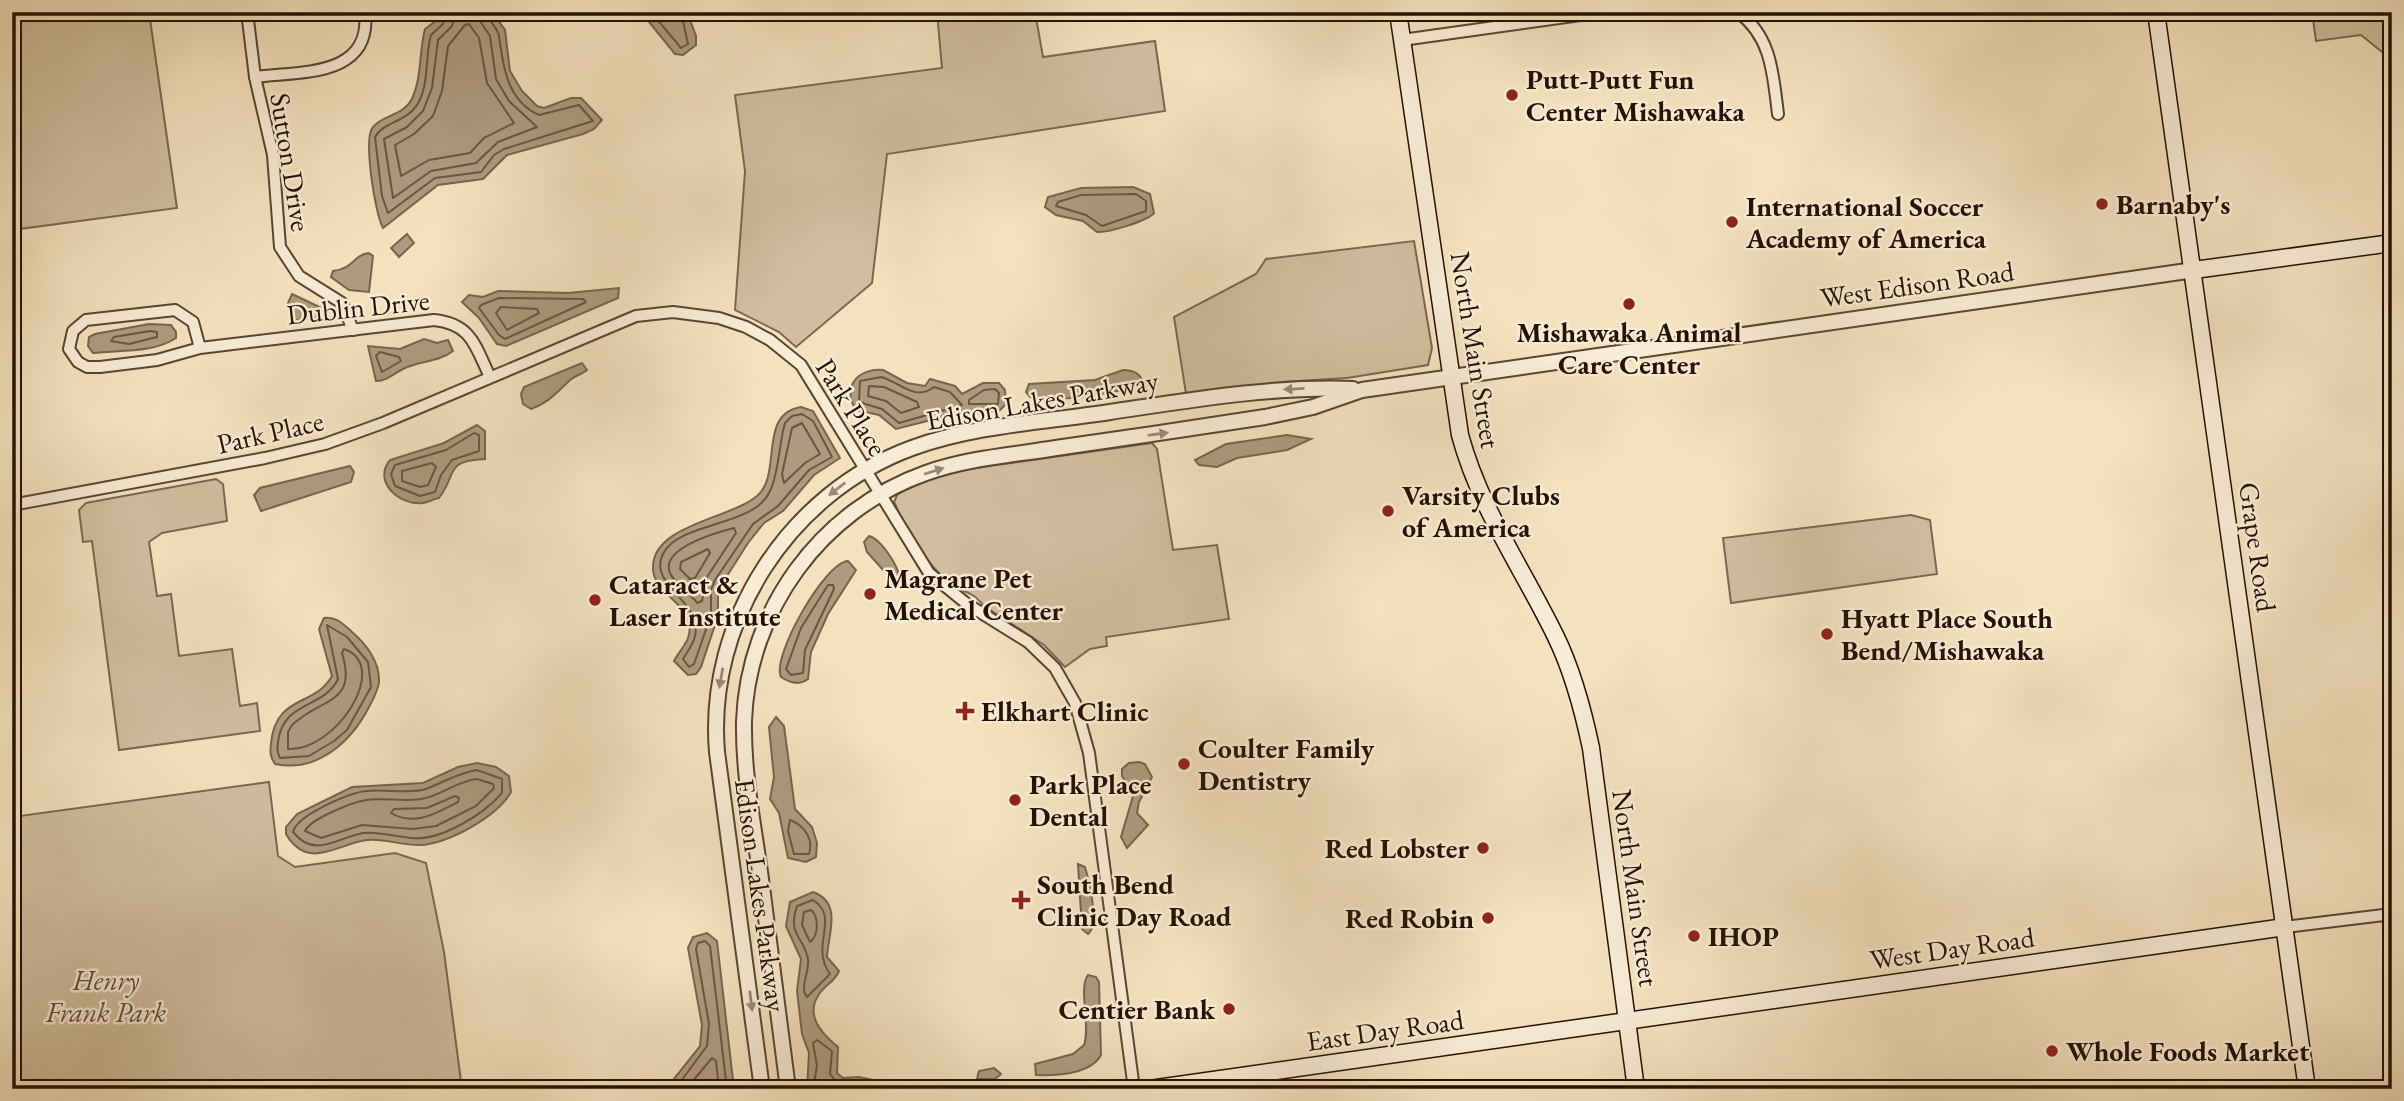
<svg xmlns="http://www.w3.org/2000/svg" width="2404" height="1101" font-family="'EB Garamond',serif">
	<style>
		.green { fill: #d1be9f; stroke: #7b6850; stroke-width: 2 }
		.water { fill: #ae9b7e; stroke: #77644c; stroke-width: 2 }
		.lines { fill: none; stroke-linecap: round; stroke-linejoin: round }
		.shore { stroke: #6a563f; stroke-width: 2 }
		.minor-casing { stroke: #594530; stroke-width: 14 }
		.tertiary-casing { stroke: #594530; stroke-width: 18 }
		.secondary-casing { stroke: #251100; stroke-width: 19 }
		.minor { stroke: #f8ecd5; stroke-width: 10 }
		.tertiary { stroke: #f8ecd5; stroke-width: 14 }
		.secondary { stroke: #f8ecd5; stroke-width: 16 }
		.oneway { fill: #998975 }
		.poi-dot { fill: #8f2418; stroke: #f8ecd5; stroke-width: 2.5 }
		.labels { text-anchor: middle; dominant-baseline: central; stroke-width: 5; stroke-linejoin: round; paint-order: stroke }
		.poi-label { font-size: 28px; font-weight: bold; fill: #251100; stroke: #f8ecd5; text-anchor: start }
		.street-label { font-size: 28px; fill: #251100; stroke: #f8ecd5 }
		.park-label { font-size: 28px; font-style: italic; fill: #614e38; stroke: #f8ecd5 }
	</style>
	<rect width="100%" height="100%" fill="#f4e2bf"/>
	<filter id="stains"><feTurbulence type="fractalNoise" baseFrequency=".00286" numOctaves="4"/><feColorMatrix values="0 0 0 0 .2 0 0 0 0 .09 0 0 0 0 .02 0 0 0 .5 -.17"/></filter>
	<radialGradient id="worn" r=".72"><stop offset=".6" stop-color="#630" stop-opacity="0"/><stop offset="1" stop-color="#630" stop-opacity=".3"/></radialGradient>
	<g class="green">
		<polygon points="12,12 149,12 177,208 12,230"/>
		<polygon points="937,12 1035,12 1043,57 1155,41 1165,111 887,154 872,283 796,347 779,332 735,310 745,171 735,95 942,68"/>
		<polygon points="2312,12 2392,12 2392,60 2361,35 2316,41"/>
		<polygon points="1414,241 1432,348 1428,365 1347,378 1282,382 1186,394 1174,317 1256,274 1266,259"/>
		<path d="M1152,443L1157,449L1173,550L1217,545L1229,619L1106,637L1107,646L1090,649L1065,667L1044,645L984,606C969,588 965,595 950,583C925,564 907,530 894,502L897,495L903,491L929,479L969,469Z"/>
		<polygon points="216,479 223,484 227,521 162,533 149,542 157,596 171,594 179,656 232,649 240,706 257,703 260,731 119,750 92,541 83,542 79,510 86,503"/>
		<polygon points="1911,515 1930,520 1937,574 1731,603 1723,538"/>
		<polygon points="269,782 278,856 295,867 395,853 426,863 444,952 462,1089 13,1089 12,817"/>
	</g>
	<g class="water">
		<path d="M441,12H492L505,30L510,71L522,91L537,106L544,108L571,98H581L602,120L594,129L583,134L507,155L483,179L438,185L383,228C375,214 363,138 373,127C384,114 403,116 412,99C422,77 419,52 425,29L437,20Z"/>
		<polygon points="641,12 687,12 696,36 696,45 683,55 675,54"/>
		<path d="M1133,187L1150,194L1154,213C1147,221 1108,233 1097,232L1083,221L1056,215L1045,207L1048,197L1081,188Z"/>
		<polygon points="407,234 414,243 399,257 391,248"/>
		<path d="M369,253L373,256L369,292L349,290L331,277L333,271C355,268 353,255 369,253Z"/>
		<polygon points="619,288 618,298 506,346 497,344 479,318 462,302 469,295 483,297 498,291 568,293"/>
		<polygon points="292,294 328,311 327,316 293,321 288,303"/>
		<path d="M149,324L171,325L176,332V338C154,353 119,350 93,353L88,346L89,337L95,334Z"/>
		<path d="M424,339L437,343L448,340L453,351C439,362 418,361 403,369C393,374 387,381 376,381L368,346L400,349Z"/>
		<path d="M582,363L587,370C581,375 573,376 568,382C555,394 548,403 531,409L523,404L521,394L524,387Z"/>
		<path d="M883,370L907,383L925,386L930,379L955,386L962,394L983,383H999L1005,390L1006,404L999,411L951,415L896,429L879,415L856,410C841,387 858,368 883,370Z"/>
		<path d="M1123,370C1132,370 1140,373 1143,382L1137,388L1074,398L1032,399L1026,392L1029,384L1095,380Z"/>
		<path d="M801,407L813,411L840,458L814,475L783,511L764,523L748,543L718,590V616L701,667L696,674L688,675L674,661C678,653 685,646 688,638C699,606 654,596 653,569C651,525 730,519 757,496C783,474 757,414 801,407Z"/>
		<path d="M477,425L485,431V459C443,461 458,474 439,498C434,499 428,502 423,503C400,506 372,482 390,460L444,443Z"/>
		<polygon points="1287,435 1311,439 1287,450 1237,458 1217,467 1199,465 1195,460 1226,444"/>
		<polygon points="350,466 354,472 351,482 261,511 254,495 260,488"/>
		<path d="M869,536C881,539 901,569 899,580H892L867,552L864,542Z"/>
		<path d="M848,561L856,570L828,614L811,652L808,679C799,686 790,683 781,677C771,657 825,562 848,561Z"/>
		<path d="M324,618C336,616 343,624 352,632C366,644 380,662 379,682C378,691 373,699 369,707C351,742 317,773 275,764C270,757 270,752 271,743C276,694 315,707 332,676L319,629Z"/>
		<polygon points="776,717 784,726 795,809 812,827 817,843 816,857 806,862 788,858 779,813 770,799 774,777 769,727"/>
		<polygon points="1139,762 1145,764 1152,777 1139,802 1137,813 1148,825 1127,848 1121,837 1133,796 1122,776 1122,769 1129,763"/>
		<path d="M477,763L496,767L509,776L511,792C497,817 449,843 421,845C403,846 385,838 367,840C339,843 308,872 286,834V827L297,814L352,787L423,783L458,767Z"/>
		<path d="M1078,864L1085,867C1089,881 1100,925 1088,934L1082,929Z"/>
		<path d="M813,892C843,903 828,934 827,957L839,971C834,983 824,985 818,996C805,1016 823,1035 838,1047L837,1073L843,1078L859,1077L883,1082L882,1089H807L809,1053L802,1034L797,991L801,959L786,926L790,902Z"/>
		<polygon points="707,933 717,941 734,1089 666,1089 700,1046 702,1025 688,948 693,937"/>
		<path d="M1088,975L1096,977L1099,982L1101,1055C1091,1074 1056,1076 1036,1075L1035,1064L1073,1054L1084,1045C1091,1026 1078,988 1088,975Z"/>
		<polygon points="994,1068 1001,1074 995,1079 977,1079 979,1071"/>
	</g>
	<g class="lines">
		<g class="shore">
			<path d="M447,12L443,24L431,35C424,59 431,92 412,111C401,122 382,124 375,137L382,196L388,213L435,178L481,172L494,155L504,149L593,121L579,105L539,115C507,101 503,66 499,36C497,26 488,22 487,12"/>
			<polyline points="456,12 452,26 438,40 432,88 423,111 407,127 384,139 393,198 431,171 476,163 498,142 537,127 509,101 496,79 490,36 480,21 478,12"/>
			<polyline points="651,12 681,48 688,44 681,12"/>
			<polygon points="469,24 479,38 487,83 514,123 484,138 470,153 429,160 401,176 395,145 414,134 433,116 442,91 448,46 465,25"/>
			<polygon points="1136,194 1146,201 1146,211 1102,226 1086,215 1056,206 1058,202 1081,195"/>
			<polygon points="499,298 583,299 586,302 505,339 499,335 479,308 481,305"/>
			<polygon points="501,307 537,309 539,313 507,330 496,313"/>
			<polygon points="150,331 157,332 157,337 129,344 111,341 114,337"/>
			<polygon points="380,352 399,357 401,361 382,372 376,356"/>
			<path d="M881,377C900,382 915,402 934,387L950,392L962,405L899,423L882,409L859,402L860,381Z"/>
			<polygon points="869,386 884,387 917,402 919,407 901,413 886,401 868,396"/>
			<polygon points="995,389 999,393 998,404 969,404 969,400 984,390"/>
			<path d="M802,414L813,421L832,457L809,470L778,506L753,524L715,580L711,590V615L694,664L689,667L683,659C687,652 693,645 695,636C703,600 645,585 664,552C683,521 754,527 770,491C779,473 779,443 785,423L792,416Z"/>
			<polygon points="802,423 820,454 805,463 784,483 782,474 792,428"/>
			<polygon points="474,433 479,435 479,451 452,460 441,475 435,492 420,496 395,486 391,474 395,465 446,450"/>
			<polygon points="432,463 436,467 428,485 420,487 402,481 402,471"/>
			<path d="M734,528L736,533L707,577L702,601L697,603C691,594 671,581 669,570C664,547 718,532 734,528Z"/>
			<polygon points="708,549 710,553 695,578 690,579 680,569 681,562"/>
			<polygon points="828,585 833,585 834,589 805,650 803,673 791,675 786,669 801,628"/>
			<path d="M327,625L347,637L368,662L371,687L347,730L334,741L309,756L280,758C277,752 277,749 278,742C283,700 324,709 338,679Z"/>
			<path d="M344,649C392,666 335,752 288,749V732L292,725C321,697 358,705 342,653Z"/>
			<path d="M477,770L502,779V793C484,814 441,841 412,838C395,837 379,831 363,833C336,838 315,859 293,832C297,815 349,793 366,791C382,789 413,794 426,789C444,782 458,773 477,770Z"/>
			<path d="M477,779L493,784L494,788L476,806L436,826L413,829L362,825L321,838L305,831C310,819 353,802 366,800C385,797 408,803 426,798C444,793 458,781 477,779Z"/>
			<path d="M455,796L459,798L458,802C436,813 415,827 391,813L394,809L427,808Z"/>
			<path d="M790,820C804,825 814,839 809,854H794L788,831Z"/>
			<path d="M813,900C841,918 809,945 830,974L807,997C799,988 810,971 808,959C804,937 787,935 797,906Z"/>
			<path d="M811,910C819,917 819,935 810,942L802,925L804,912Z"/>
			<polyline points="675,1089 707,1046 709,1024 696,949 698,943 705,941 710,946 727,1089"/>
			<polyline points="686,1089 712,1058 716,1061 719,1089"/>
			<polyline points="813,1089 817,1066 813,1043 817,1040 832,1051 830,1074 838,1084 876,1089"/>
		</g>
		<g class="minor-casing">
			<g id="minor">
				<polyline points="247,12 255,77 273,155 280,247 299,276 342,303 353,330"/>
				<path d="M1738,12C1772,37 1773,75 1778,114"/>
				<polyline points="1402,40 1602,12"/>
				<path d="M255,77C300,71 372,78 365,12"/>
				<path d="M200,348L193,322L175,310L86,320L73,331L69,349L78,362L87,367H100L157,360L200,348L434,320C472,324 475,346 490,377"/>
				<polyline points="12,505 265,458 325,444 383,423 636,316 673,312 719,318 746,327 770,340 801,365 929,573 967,604 1028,642 1055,668 1075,703 1089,753 1134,1089"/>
				<polyline points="2285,927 2392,914"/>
			</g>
		</g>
		<g class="tertiary-casing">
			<g id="tertiary">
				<path d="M762,1089L717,752C706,621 789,493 912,448C975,425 1045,422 1110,412C1191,400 1271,386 1353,389"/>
				<path d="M788,1089C779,1019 770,949 761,879C754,827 743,774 744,721C748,610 821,510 926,473C968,458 1013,455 1056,448C1126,438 1195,428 1265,417L1313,407L1362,390L2194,270"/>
			</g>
		</g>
		<g class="secondary-casing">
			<g id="secondary">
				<path d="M1398,12L1460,435C1480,509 1523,569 1556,637C1573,672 1583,710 1591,748L1636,1089"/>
				<polyline points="2156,12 2307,1089"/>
				<polyline points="2194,270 2392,243"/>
				<polyline points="1150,1089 2285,927"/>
			</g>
		</g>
		<use href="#minor" class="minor"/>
		<use href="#tertiary" class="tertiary"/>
		<use href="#secondary" class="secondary"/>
	</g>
	<defs><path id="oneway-solid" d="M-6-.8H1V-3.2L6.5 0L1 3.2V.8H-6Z" transform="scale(1.75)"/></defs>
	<g class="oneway">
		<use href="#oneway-solid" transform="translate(1294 389) rotate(177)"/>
		<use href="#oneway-solid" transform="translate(1158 434) rotate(-8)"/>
		<use href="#oneway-solid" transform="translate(934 471) rotate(-18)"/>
		<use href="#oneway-solid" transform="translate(837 489) rotate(142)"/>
		<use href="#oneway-solid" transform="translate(721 678) rotate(100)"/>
		<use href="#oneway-solid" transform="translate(751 1001) rotate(83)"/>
	</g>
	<g class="poi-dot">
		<circle cx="1512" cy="95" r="7"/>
		<circle cx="2102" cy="204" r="7"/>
		<circle cx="1732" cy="222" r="7"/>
		<circle cx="1629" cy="304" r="7"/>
		<circle cx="1388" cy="511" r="7"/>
		<circle cx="870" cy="594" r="7"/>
		<circle cx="595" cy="600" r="7"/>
		<circle cx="1827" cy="634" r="7"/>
		<path d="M961.5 700.5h7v7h7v7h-7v7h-7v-7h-7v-7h7z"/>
		<circle cx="1184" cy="764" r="7"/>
		<circle cx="1015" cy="800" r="7"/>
		<circle cx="1483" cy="848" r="7"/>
		<path d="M1017.5 889.5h7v7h7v7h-7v7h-7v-7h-7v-7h7z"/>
		<circle cx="1488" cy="918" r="7"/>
		<circle cx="1694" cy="936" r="7"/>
		<circle cx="1229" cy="1009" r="7"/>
		<circle cx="2052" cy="1051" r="7"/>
	</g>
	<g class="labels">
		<g class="poi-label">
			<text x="1526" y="79">Putt-Putt Fun<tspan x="1526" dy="32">Center Mishawaka</tspan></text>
			<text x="2116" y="204">Barnaby's</text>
			<text x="1746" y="206">International Soccer<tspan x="1746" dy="32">Academy of America</tspan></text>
			<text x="1629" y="332" text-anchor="middle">Mishawaka Animal<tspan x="1629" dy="32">Care Center</tspan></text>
			<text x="1402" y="495">Varsity Clubs<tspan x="1402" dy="32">of America</tspan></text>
			<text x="884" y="578">Magrane Pet<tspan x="884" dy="32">Medical Center</tspan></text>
			<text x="609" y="584">Cataract &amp;<tspan x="609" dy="32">Laser Institute</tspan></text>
			<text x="1841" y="618">Hyatt Place South<tspan x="1841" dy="32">Bend/Mishawaka</tspan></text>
			<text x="981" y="711">Elkhart Clinic</text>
			<text x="1198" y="748">Coulter Family<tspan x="1198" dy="32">Dentistry</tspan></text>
			<text x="1029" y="784">Park Place<tspan x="1029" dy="32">Dental</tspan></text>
			<text x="1469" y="848" text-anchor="end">Red Lobster</text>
			<text x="1037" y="884">South Bend<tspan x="1037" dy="32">Clinic Day Road</tspan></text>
			<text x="1474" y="918" text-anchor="end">Red Robin</text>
			<text x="1708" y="936">IHOP</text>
			<text x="1215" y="1009" text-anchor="end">Centier Bank</text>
			<text x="2066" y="1051">Whole Foods Market</text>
		</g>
		<g class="street-label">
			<text transform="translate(291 162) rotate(81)">Sutton Drive</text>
			<text transform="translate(1917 284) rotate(-8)">West Edison Road</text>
			<text transform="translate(358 307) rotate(-6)">Dublin Drive</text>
			<text transform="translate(1476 350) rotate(81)">North Main Street</text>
			<text transform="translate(1042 400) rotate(-10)">Edison Lakes Parkway</text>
			<text transform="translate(852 407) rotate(58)">Park Place</text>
			<text transform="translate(270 432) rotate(-13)">Park Place</text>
			<text transform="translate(2258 547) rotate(82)">Grape Road</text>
			<text transform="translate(1636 888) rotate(82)">North Main Street</text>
			<text transform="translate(761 895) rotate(82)">Edison Lakes Parkway</text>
			<text transform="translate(1952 948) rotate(-8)">West Day Road</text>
			<text transform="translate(1385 1030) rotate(-8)">East Day Road</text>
		</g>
		<g class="park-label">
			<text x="106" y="980">Henry<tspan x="106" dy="32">Frank Park</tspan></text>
		</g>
	</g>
	<rect width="2404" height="1101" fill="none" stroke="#f4e2bf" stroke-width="42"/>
	<rect x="14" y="14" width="2376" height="1073" fill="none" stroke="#251100" stroke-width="3.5"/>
	<rect x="21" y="21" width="2362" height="1059" fill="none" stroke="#251100" stroke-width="2"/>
	<rect width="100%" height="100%" filter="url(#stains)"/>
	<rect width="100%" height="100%" fill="url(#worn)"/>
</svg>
